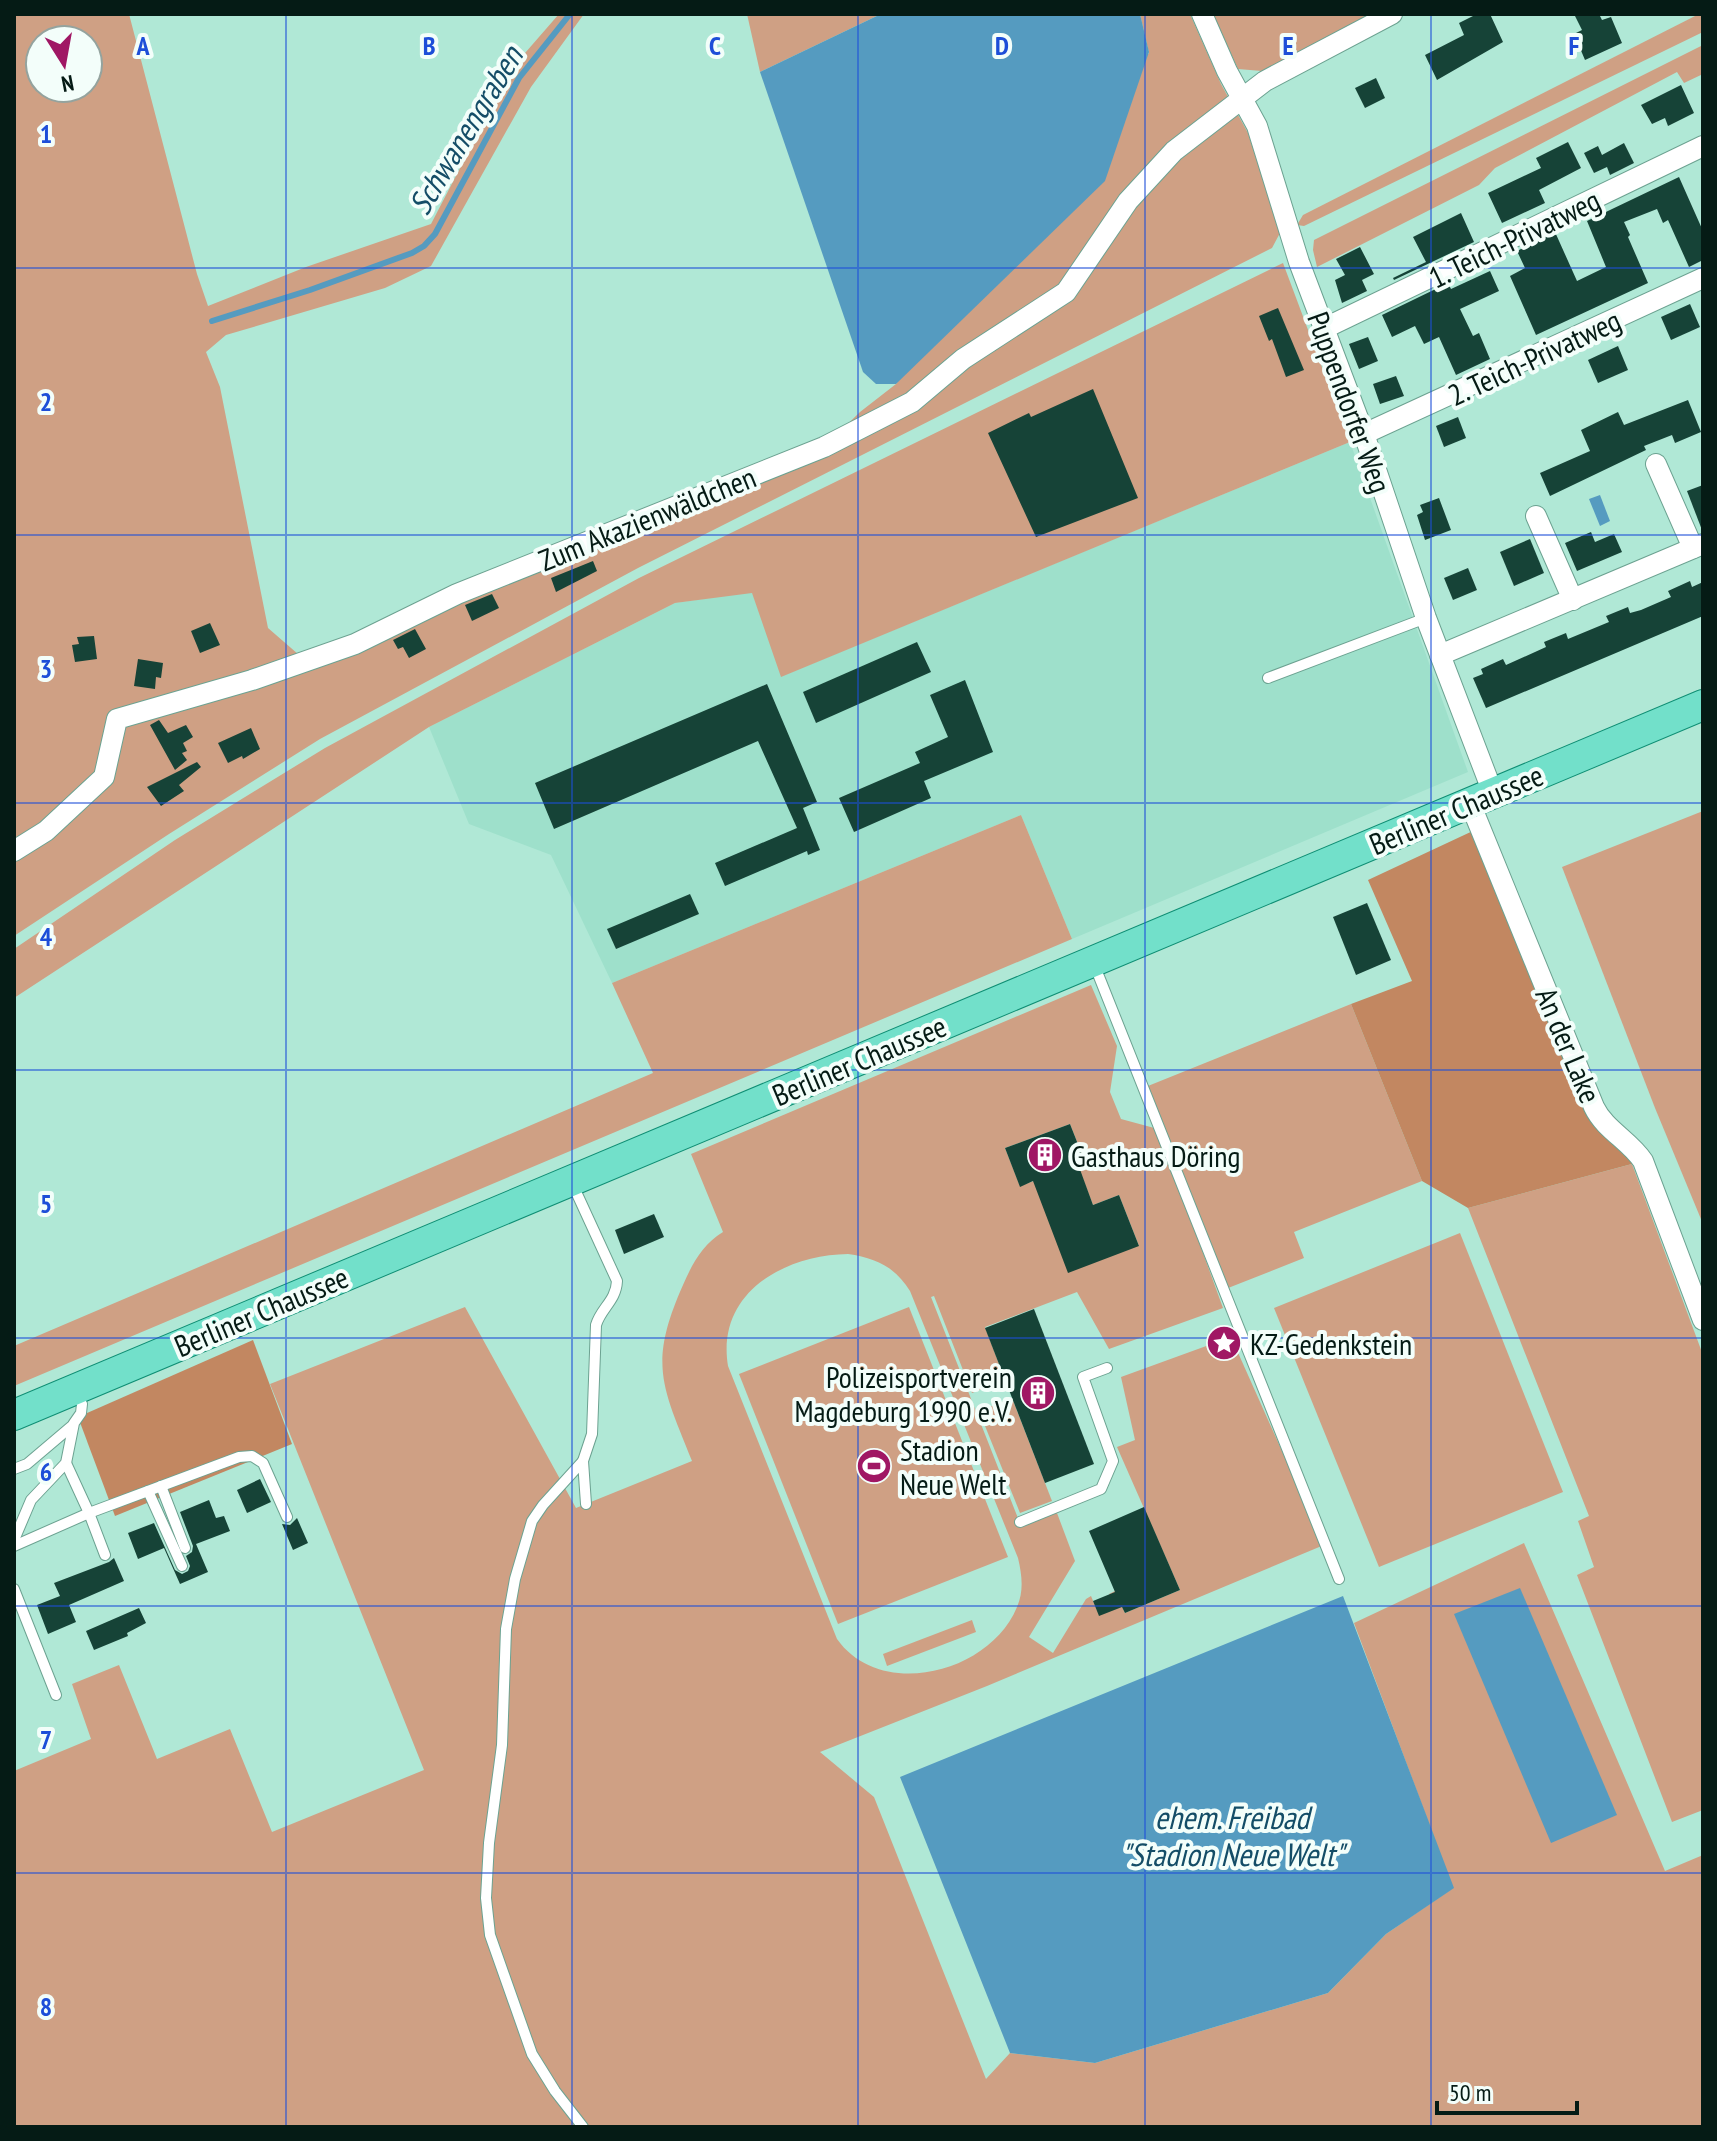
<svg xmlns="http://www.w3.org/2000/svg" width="1717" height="2141" font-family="'PT Sans Narrow',sans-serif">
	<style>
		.built { fill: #9ee0cb }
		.green { fill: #cfa084; fill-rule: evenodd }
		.forest { fill: #c28761 }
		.water { fill: #559bc0 }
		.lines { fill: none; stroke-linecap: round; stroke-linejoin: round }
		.stream { stroke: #559bc0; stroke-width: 6 }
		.building { fill: #164337 }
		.service-casing { stroke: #6ca291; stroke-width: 12 }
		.minor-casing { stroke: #6ca291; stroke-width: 22 }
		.primary-casing { stroke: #0f8e74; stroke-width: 32 }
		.service { stroke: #fff; stroke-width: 10 }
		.minor { stroke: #fff; stroke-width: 20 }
		.primary { stroke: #72e0ca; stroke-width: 30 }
		.grid { fill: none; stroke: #1d4ed8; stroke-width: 2; stroke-opacity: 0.55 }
		.labels { text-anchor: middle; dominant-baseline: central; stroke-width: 8; stroke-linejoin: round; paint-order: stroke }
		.street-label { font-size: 30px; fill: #051b15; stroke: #f3fefa }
		.poi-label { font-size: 30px; fill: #051b15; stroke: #f3fefa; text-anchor: start }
		.water-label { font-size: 32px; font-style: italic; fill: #144d67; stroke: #f3fefa }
		.grid-label { font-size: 26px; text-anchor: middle; font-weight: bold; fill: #1d4ed8; stroke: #f3fefa; stroke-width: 8; stroke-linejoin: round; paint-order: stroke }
	</style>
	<rect width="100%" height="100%" fill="#b0e8d6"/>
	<polygon class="built" points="1350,442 1468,772 1072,939 1021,815 612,983 551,855 469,824 429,727 675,603 752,592 782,676"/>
	<g class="green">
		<path d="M14,14H129L197,274L208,306L306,267L431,224L512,68L559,14H584L531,87L431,266L385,288L226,335L206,352L220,387L268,628L306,661L824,447L860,412L896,384L1149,53L1140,14H1190L1221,84L1248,133L1280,233L1272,248L638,568L320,739L169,834L14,936ZM40,40H88V88H40Z"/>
		<polygon points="747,14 881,14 760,72"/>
		<polygon points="1213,14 1373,14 1262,71 1238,69"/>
		<polygon points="1699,14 1703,14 1703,32 1304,226 1297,225 1303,215"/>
		<polygon points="1703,45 1703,74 1684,83 1677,72 1495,168 1479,185 1317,267 1313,250 1314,240"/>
		<polygon points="1283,263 1350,442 781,677 752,593 675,603 429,727 14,998 14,949 175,840 325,748 639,578"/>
		<polygon points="1703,811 1703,1224 1655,1108 1562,867"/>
		<polygon points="1021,815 1072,939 14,1386 14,1346 653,1073 612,983"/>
		<path d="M1091,985L1117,1046L1110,1092L1121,1119L1158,1129L1143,1088L1351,1004L1422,1181L1294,1232L1304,1258L1223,1290L1169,1159L1223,1308L1109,1349L1077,1292L985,1327L1005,1380L972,1393L934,1296L931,1297L1021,1526L1057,1513L1075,1561L1029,1637L1053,1653L1086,1599L1091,1596L1099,1615L1115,1609L1109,1594L1115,1591L1125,1613L1180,1590L1117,1447L1135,1440L1121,1377L1231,1337L1324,1545L987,1686L820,1752L874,1797L986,2079L1010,2053L1095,2063L1328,1993L1386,1934L1453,1888L1354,1623L1524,1543L1665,1871L1703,1855V2127H14V1771L91,1739L72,1684L119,1665L157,1759L230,1729L272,1832L424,1770L270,1384L465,1307L576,1508L692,1461C662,1386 648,1364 683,1285C692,1264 703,1244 723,1232L691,1154ZM1070,1124L1085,1162L1020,1186L1005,1148ZM1081,1174L1093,1205L1119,1195L1139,1246L1037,1191ZM848,1254C876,1258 895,1267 910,1291L1018,1558C1022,1575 1024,1591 1017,1607C990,1673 881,1701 837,1639L728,1366C716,1293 784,1255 848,1254Z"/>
		<polygon points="1632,1164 1703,1355 1703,1810 1672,1822 1577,1575 1594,1567 1578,1521 1589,1516 1468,1208"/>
		<polygon points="1460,1233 1563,1492 1379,1567 1274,1308"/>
		<polygon points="909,1307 1008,1557 838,1624 739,1374"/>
		<polygon points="1012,1398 1052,1501 1020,1513 979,1411"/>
		<polygon points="972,1620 976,1632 887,1666 883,1654"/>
	</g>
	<g class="forest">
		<polygon points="1477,829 1597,1113 1643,1161 1468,1208 1422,1181 1351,1004 1412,981 1368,880"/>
		<polygon points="253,1340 292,1444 115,1516 78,1417"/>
	</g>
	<g class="water">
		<polygon points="881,14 1140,14 1149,52 1105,181 896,384 876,384 863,372 760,72"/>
		<polygon points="1600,495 1610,521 1600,526 1589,499"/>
		<polygon points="1520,1588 1617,1815 1551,1843 1454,1614"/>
		<polygon points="1343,1596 1454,1888 1386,1934 1328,1993 1095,2063 1010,2053 900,1777"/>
	</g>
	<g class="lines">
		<polyline class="stream" points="212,321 310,290 412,253 424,246 435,234 519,78 570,14"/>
	</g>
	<g class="building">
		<polygon points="1477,14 1490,14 1503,42 1437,80 1425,55 1464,35 1459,23"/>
		<polygon points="1574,14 1599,14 1602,20 1611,17 1622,43 1585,60 1574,34 1582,30"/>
		<polygon points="1376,78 1385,98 1365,108 1355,88"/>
		<polygon points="1681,85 1694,113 1668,126 1665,118 1652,124 1641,105"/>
		<polygon points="1568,142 1581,168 1539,190 1545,203 1502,223 1488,193 1541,168 1536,158"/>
		<polygon points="1624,143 1634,163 1610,175 1607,167 1594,173 1584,153 1598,146 1602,155"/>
		<polygon points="1679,177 1703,231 1703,260 1689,267 1668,220 1663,223 1657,209 1624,222 1630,235 1628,237 1648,283 1536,335 1510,276 1525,268 1517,251 1555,232 1577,281 1606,267 1587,221"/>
		<polygon points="1461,213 1474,242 1394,280 1393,278 1426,262 1413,237"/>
		<polygon points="1360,247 1374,274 1362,280 1367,291 1342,303 1335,280 1345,275 1336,259"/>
		<polygon points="1490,271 1499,291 1460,309 1473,336 1479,333 1490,359 1456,375 1439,337 1424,344 1415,326 1392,337 1382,315 1448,283 1451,289"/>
		<polygon points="1690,304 1700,327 1671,340 1661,317"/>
		<polygon points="1278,308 1304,370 1286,377 1272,339 1269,341 1259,316"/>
		<polygon points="1368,337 1378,361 1359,369 1349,344"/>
		<polygon points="1618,346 1628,370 1598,383 1588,360"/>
		<polygon points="1396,376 1404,396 1380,404 1373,384"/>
		<polygon points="1093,389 1138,498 1036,537 988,433 1029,413 1031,417"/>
		<polygon points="1688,400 1701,432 1675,443 1672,435 1644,446 1646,450 1550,496 1540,473 1590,451 1581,430 1618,412 1624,425"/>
		<polygon points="1458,417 1466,438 1444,447 1436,426"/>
		<polygon points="1703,485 1703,530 1702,530 1687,491"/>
		<polygon points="1439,498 1451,530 1425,540 1417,515 1423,512 1420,505"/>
		<polygon points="1591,532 1595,542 1614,534 1622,552 1577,571 1565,543"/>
		<polygon points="1530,539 1544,573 1514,586 1500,552"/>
		<polygon points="593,561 597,571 556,592 551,578"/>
		<polygon points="1468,568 1477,590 1453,600 1444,578"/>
		<polygon points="1690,581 1692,587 1703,582 1703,616 1486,708 1473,678 1483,674 1481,669 1503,659 1506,665 1546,647 1544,642 1566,633 1568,639 1609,622 1606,616 1628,607 1630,613 1641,610 1671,597 1668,591"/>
		<polygon points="492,594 499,608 472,621 465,605"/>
		<polygon points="210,623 220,645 200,653 191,631"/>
		<polygon points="415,629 426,649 409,658 403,647 398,649 393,640"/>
		<polygon points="94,636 97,659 75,662 72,645 79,644 77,637"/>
		<polygon points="917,642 931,672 816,723 803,692"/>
		<polygon points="138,659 163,663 161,678 156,677 155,689 134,686"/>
		<polygon points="965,680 993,752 924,781 931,798 854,832 839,798 920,763 915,752 948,737 930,695"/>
		<polygon points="767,684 817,802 803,808 820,850 808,855 807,851 725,886 715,863 797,828 758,741 554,829 535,783"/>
		<polygon points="159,720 168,733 186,725 193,737 183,743 187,751 182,753 187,760 175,770 150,725"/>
		<polygon points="251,728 260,749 243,759 242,756 228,763 218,743"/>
		<polygon points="197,762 201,767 179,785 184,791 161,806 147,787"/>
		<polygon points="690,894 699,914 616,949 607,929"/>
		<polygon points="1367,903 1391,960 1356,975 1333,917"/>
		<polygon points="1070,1124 1085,1162 1078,1164 1093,1205 1119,1195 1139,1246 1068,1273 1033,1181 1020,1187 1005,1148"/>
		<polygon points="654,1214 664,1237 624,1254 615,1230"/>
		<polygon points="1034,1309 1094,1464 1045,1483 985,1328"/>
		<polygon points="260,1479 271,1502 247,1513 237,1490"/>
		<polygon points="209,1500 216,1518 224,1516 230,1531 196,1544 208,1572 180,1584 164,1548 138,1559 128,1533 154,1523 175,1570 182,1574 188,1571 190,1566 186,1556 192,1552 193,1546 180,1512"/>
		<polygon points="1144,1507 1180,1590 1125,1613 1122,1607 1099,1616 1093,1601 1115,1592 1089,1531"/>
		<polygon points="297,1518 308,1543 293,1550 282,1524 290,1525"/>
		<polygon points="114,1558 124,1581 69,1605 76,1622 48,1634 37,1605 60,1596 54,1583 109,1562"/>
		<polygon points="139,1608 146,1623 127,1633 128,1636 94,1650 86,1631"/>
	</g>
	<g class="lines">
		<g class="service-casing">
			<g id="service">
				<polyline points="1268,678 1426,618"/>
				<polyline points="1094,964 1339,1579"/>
				<path d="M572,1183L617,1281C616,1301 601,1308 596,1325L592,1434L583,1461L586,1504"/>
				<polyline points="583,1461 543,1505 532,1521 515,1579 506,1629 502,1745 489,1843 486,1898 490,1935 532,2054 555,2091 583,2127"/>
				<polyline points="66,1463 89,1513 105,1555"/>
				<polyline points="14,1469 27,1464 73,1425"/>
				<polyline points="161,1486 185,1548"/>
				<polyline points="148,1491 182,1566"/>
				<polyline points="1020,1522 1101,1489 1113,1461 1083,1377 1107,1368"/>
				<polyline points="14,1540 31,1500 66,1463 74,1423 81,1413 82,1404 76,1391"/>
				<polyline points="14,1546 89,1513 239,1457 252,1456 263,1463 287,1517"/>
				<polyline points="14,1589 56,1695"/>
			</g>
		</g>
		<g class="minor-casing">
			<g id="minor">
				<polyline points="1202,14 1227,71 1257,126 1299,262 1364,434 1426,618 1493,793"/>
				<polyline points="1325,328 1703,146"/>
				<polyline points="1364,434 1703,278"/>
				<polyline points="1656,464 1693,548"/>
				<polyline points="1536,516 1573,600"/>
				<polyline points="1440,655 1703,544"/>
				<path d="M1470,803L1594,1107C1605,1130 1629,1140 1643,1161L1703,1320"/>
				<polyline points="14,851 46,831 104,777 117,719 252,680 355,644 457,594 824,447 912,402 963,359 1066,292 1128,201 1174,151 1265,81 1392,14"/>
			</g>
		</g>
		<g class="primary-casing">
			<polyline id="primary" points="14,1415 1703,705"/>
		</g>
		<use href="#service" class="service"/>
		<use href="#minor" class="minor"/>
		<use href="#primary" class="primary"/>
	</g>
	<path class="grid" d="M286,14V2127M572,14V2127M858,14V2127M1145,14V2127M1431,14V2127M14,268H1703M14,535H1703M14,803H1703M14,1070H1703M14,1338H1703M14,1606H1703M14,1873H1703"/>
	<defs>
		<g id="building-disc" transform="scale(1.8)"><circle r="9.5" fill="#a01764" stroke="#f3fefa"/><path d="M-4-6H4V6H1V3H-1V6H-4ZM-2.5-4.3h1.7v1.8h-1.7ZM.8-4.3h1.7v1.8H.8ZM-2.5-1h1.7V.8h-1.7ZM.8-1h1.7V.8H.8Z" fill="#fff"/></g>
		<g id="sight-disc" transform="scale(1.8)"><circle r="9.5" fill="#a01764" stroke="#f3fefa"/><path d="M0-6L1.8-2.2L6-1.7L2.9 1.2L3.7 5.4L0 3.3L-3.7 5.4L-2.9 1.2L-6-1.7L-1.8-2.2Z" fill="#fff"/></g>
		<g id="stadium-disc" transform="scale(1.8)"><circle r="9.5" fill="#a01764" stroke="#f3fefa"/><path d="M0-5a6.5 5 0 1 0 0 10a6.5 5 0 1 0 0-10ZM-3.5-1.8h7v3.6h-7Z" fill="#fff"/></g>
	</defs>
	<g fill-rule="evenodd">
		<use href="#building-disc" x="1045" y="1155"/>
		<use href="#sight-disc" x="1224" y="1343"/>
		<use href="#building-disc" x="1038" y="1393"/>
		<use href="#stadium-disc" x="874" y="1466"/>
	</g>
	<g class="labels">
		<g class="street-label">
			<text transform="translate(1514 238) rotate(-26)">1. Teich-Privatweg</text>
			<text transform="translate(1534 357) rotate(-25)">2. Teich-Privatweg</text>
			<text transform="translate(1350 402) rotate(70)">Puppendorfer Weg</text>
			<text transform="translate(647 518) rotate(-22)">Zum Akazienwäldchen</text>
			<text transform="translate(1456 809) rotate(-23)">Berliner Chaussee</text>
			<text transform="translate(1569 1045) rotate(67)">An der Lake</text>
			<text transform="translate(859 1060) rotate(-23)">Berliner Chaussee</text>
			<text transform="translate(261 1311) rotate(-23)">Berliner Chaussee</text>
		</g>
		<g class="poi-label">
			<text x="1071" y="1155">Gasthaus Döring</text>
			<text x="1250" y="1343">KZ-Gedenkstein</text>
			<text x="1012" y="1376" text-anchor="end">Polizeisportverein<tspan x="1012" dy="34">Magdeburg 1990 e.V.</tspan></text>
			<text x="900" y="1449">Stadion<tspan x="900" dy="34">Neue Welt</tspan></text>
		</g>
		<g class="water-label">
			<text transform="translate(465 130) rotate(-59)">Schwanengraben</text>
			<text x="1232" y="1817">ehem. Freibad<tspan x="1232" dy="37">"Stadion Neue Welt"</tspan></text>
		</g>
	</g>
	<g class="grid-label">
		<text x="143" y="55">A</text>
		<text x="429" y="55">B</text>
		<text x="715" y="55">C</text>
		<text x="1002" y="55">D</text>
		<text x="1288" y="55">E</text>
		<text x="1574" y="55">F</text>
		<text x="46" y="143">1</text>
		<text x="46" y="411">2</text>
		<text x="46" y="678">3</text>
		<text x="46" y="946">4</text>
		<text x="46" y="1213">5</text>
		<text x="46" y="1481">6</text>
		<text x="46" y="1749">7</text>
		<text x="46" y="2016">8</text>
	</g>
	<rect width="1717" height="2141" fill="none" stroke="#051b15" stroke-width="32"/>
	<g transform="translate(64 64) rotate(169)"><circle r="38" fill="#f3fefa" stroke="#94a39e" stroke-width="2"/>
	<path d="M0-6L14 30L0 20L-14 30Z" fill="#a01764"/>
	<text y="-12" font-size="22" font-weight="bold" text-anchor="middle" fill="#051b15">N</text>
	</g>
	<path d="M1437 2101v12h140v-12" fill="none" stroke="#051b15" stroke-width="4"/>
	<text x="1449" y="2101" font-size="24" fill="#051b15" stroke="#f3fefa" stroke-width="6" paint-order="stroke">50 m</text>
</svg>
